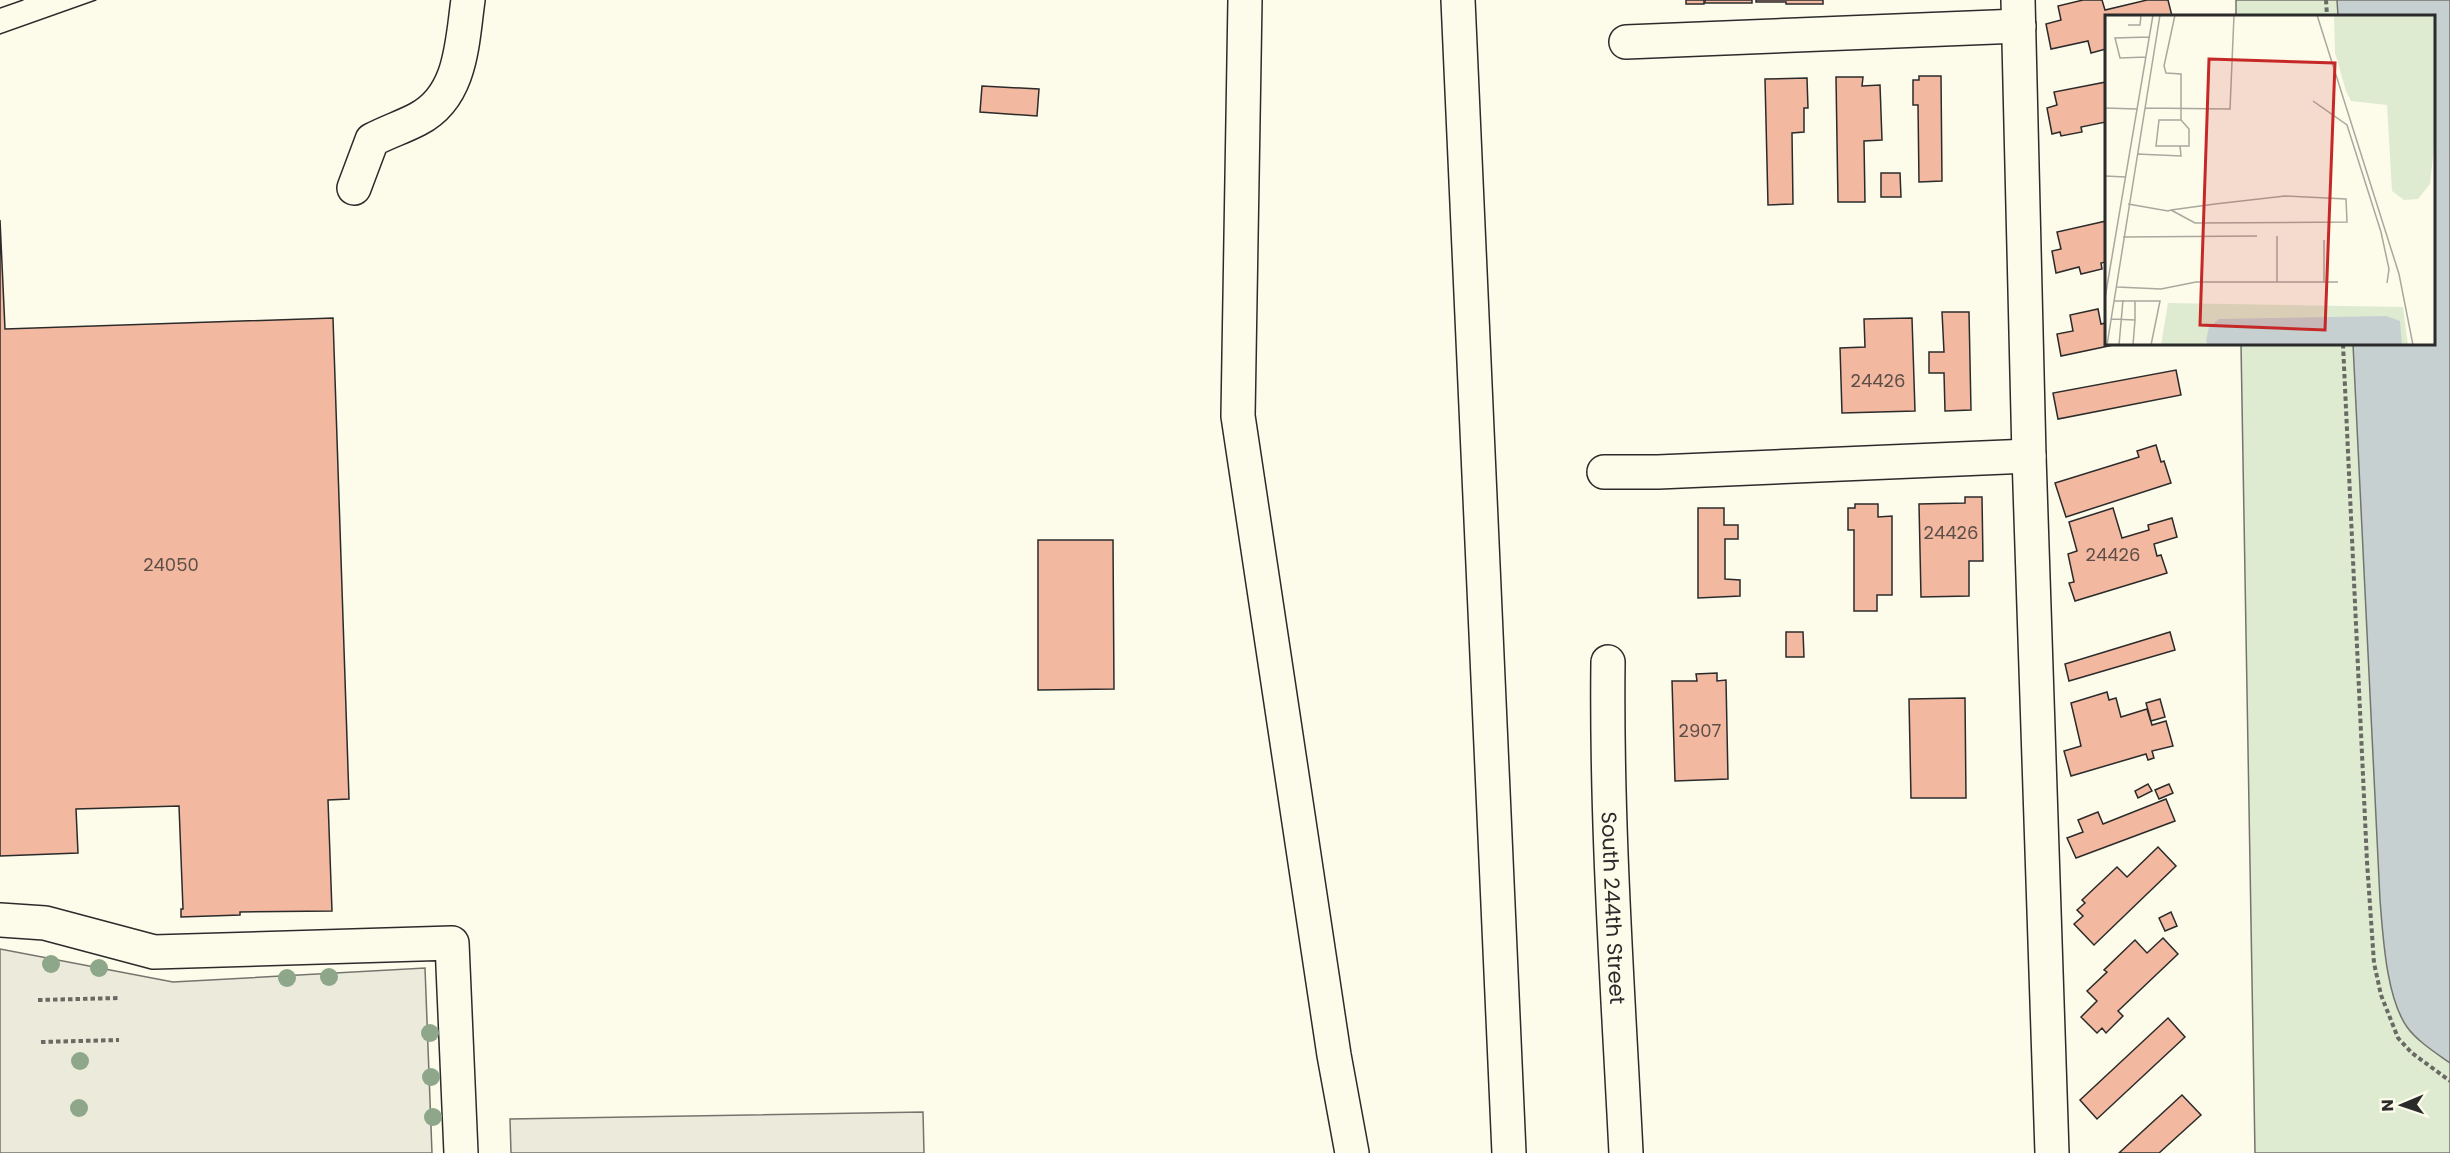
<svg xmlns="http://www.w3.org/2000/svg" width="2450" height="1153" font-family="Poppins,sans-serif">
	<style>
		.green { fill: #deebd1; stroke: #74746e; stroke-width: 1.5 }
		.parking { fill: #eceadb; stroke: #74746e; stroke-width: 1.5 }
		.water { fill: #c7d0d0; stroke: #74746e; stroke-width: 1.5 }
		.building { fill: #f2b8a0; stroke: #2b2b2b; stroke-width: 1.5 }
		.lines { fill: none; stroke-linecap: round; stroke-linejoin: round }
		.minor-casing { stroke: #2b2b2b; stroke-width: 36 }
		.path { stroke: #6a6964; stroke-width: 4; stroke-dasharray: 4.5 3; stroke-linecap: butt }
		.minor { stroke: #fdfbea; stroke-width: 33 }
		.tram { stroke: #2b2b2b; stroke-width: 1.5 }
		.tree { fill: #8ea78a }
		.labels { text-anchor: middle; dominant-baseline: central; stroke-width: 4.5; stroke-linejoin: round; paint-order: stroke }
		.number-label { font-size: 18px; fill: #5d4e48 }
		.street-label { font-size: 21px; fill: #2b2b2b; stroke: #fdfbea }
		.inset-road { fill: none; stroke: #a9a89e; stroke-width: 1.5 }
		.view { fill: #c62828; fill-opacity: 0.15; stroke: #c62828; stroke-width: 3 }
		.inset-edge { fill: none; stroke: #2b2b2b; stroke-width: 3 }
	</style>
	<rect width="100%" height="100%" fill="#fdfbea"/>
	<polygon class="green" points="2236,0 2450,0 2450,1153 2255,1153 2241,344 2434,344 2434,16 2236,16"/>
	<g class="parking">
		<polygon points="0,949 173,982 425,968 432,1153 0,1153"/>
		<polygon points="923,1112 924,1153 511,1153 510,1119"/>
	</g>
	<path class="water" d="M2337,0H2450V1063C2436,1053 2417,1041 2407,1027C2386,997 2383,936 2380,900L2353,344H2434V16H2338Z"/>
	<g class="building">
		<rect x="1686" y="0" width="18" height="4"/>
		<rect x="1705" y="0" width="47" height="3"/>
		<polygon points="1756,0 1823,0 1823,4 1786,4 1786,2 1756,2"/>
		<polygon points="2083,0 2102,0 2105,10 2147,0 2168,0 2172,16 2106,16 2106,49 2091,53 2088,41 2051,49 2046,24 2061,20 2058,6"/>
		<polygon points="1919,76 1941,76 1942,181 1919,182 1918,105 1913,105 1913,80 1919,80"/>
		<polygon points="1836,77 1863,77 1862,86 1880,85 1882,140 1864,141 1865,202 1838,202"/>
		<polygon points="1807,78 1808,108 1804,108 1804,132 1792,133 1793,204 1768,205 1765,79"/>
		<polygon points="2106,82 2106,122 2081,127 2082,132 2061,136 2060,132 2052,134 2047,108 2057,105 2054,92"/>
		<polygon points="982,86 1039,89 1037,116 980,112"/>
		<polygon points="1881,173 1900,173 1901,197 1881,197"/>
		<polygon points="0,220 5,329 333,318 349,799 328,800 332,911 240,912 240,915 181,917 181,909 183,909 179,806 76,809 78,853 0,856"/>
		<polygon points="2106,221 2106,262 2101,263 2102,269 2081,274 2079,267 2056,273 2052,251 2061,249 2057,232"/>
		<polygon points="2098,309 2101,324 2106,323 2106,344 2118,344 2061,356 2057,334 2073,331 2070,315"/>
		<polygon points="1942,312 1969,312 1971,410 1945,411 1944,373 1929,373 1929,352 1944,352"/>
		<polygon points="1912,318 1915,411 1842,413 1840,348 1865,347 1864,319"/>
		<polygon points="2176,370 2181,395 2058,419 2053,393"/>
		<polygon points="2156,445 2161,462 2164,461 2171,483 2066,517 2055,483 2139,457 2137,451"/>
		<polygon points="1965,497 1982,497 1983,561 1969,561 1969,596 1921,597 1919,504 1965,503"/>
		<polygon points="1855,504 1878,504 1878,517 1892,516 1892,595 1877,595 1877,611 1854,611 1854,530 1848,530 1848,508 1855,508"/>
		<polygon points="1698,508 1724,508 1724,525 1738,525 1738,539 1725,539 1725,579 1740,580 1740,596 1698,598"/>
		<polygon points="2113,508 2122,538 2149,530 2148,525 2172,518 2177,537 2154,544 2157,556 2161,555 2167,573 2075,601 2069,583 2074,582 2068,554 2077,551 2069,522"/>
		<polygon points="1038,540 1113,540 1114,689 1038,690"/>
		<polygon points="1786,632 1803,632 1804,657 1786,657"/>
		<polygon points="2170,632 2175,650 2069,681 2065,664"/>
		<polygon points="1717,673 1717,681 1726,680 1728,779 1675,781 1672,681 1697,681 1696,674"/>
		<polygon points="2107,692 2109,700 2116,698 2121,717 2147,709 2152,725 2166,721 2173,746 2152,751 2154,758 2148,760 2146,754 2071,776 2064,751 2081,746 2071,703"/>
		<polygon points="1965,698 1966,798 1911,798 1909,699"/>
		<polygon points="2160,699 2165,717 2151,721 2146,703"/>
		<polygon points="2148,784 2152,791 2138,798 2135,791"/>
		<polygon points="2169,784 2173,793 2159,799 2155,790"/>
		<polygon points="2166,799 2175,821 2076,858 2067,838 2083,832 2078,820 2098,812 2103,824"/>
		<polygon points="2158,847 2176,866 2094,945 2074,924 2083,916 2077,910 2085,903 2082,900 2117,867 2127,877"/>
		<polygon points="2171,912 2177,926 2165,931 2159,918"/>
		<polygon points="2163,938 2178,954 2118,1011 2123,1016 2106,1033 2102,1028 2097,1033 2081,1017 2097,1001 2087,991 2107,972 2104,970 2135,940 2147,953"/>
		<polygon points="2168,1018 2185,1037 2097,1119 2080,1100"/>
		<polygon points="2182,1095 2201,1115 2159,1153 2119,1153"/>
	</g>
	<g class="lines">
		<g class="minor-casing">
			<g id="minor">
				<polyline points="1245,0 1238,416 1334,1055 1352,1153"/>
				<polyline points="1458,0 1509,1153"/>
				<polyline points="2018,0 2029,456 2052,1153"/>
				<polyline points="1626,42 2019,26"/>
				<path d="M354,188L372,140C387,132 403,127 418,119C462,96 462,42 468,0"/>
				<polyline points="1604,472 1658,472 2029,456"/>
				<path id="s1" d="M1608,662C1606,825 1618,990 1626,1153"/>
				<polyline points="0,920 45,923 154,952 452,943 461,1153"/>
			</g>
		</g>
		<g class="path">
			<polyline points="2326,0 2327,16"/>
			<polyline points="2343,344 2367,862 2374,963 2381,995 2398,1038 2412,1053 2450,1081"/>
			<polyline points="38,1000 118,998"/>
			<polyline points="41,1042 119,1040"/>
		</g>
		<use href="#minor" class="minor"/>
		<g class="tram">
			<polyline points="0,8 23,0"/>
			<polyline points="0,34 96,0"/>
		</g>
	</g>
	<g class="tree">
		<circle cx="51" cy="964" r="9"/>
		<circle cx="99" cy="968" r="9"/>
		<circle cx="329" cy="977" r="9"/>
		<circle cx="287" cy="978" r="9"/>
		<circle cx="430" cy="1033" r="9"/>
		<circle cx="80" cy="1061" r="9"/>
		<circle cx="431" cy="1077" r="9"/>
		<circle cx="79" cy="1108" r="9"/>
		<circle cx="433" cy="1117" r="9"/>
	</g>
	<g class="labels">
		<g class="number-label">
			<text x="1878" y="380">24426</text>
			<text x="1951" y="532">24426</text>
			<text x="2113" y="554">24426</text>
			<text x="171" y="564">24050</text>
			<text x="1700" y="730">2907</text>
		</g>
		<g class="street-label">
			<text stroke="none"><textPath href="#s1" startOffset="246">South 244th Street</textPath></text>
		</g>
	</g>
	<g transform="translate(2105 15)">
		<rect width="330" height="330" fill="#fdfbea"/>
		<path d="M229,0H330V122L325,169L313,184L299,185L287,176L282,90L246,86L241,76L230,38ZM63,288L298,292L303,330H56Z" fill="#deebd1"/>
		<path d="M281,301L295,306L297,330H103L101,326L104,312L114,304Z" fill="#c7d0d0"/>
		<path class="inset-road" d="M70,0L59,51L61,58L76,59V105L84,114V131H51L54,105H76M212,0L294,259L308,330M23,10H35L36,0M41,42L15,43L10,23L44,22M208,86L242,110L276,217L284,254L282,268M0,93L32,94M40,93L125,94L129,0M32,139L76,141L75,131M0,161L21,162M23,189L63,196L66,195L110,189L180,181L241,184L242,207L90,208L66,195M172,221V267M18,222L152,221M219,225V268M12,272L56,274L91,267H233M0,283L48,0M30,286H55L46,330M6,304L30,305V286H9M2,330L55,0M14,330L18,285M28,330L30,305"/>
		<path class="view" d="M104,44L230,48L220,315L95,310Z"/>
		<rect width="330" height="330" class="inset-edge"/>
	</g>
	<g transform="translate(2402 1105) rotate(268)" stroke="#fdfbea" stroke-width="4.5" paint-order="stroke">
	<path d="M0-4.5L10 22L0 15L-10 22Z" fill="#2b2b2b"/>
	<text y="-9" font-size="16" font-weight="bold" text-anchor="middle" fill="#2b2b2b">N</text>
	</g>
</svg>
